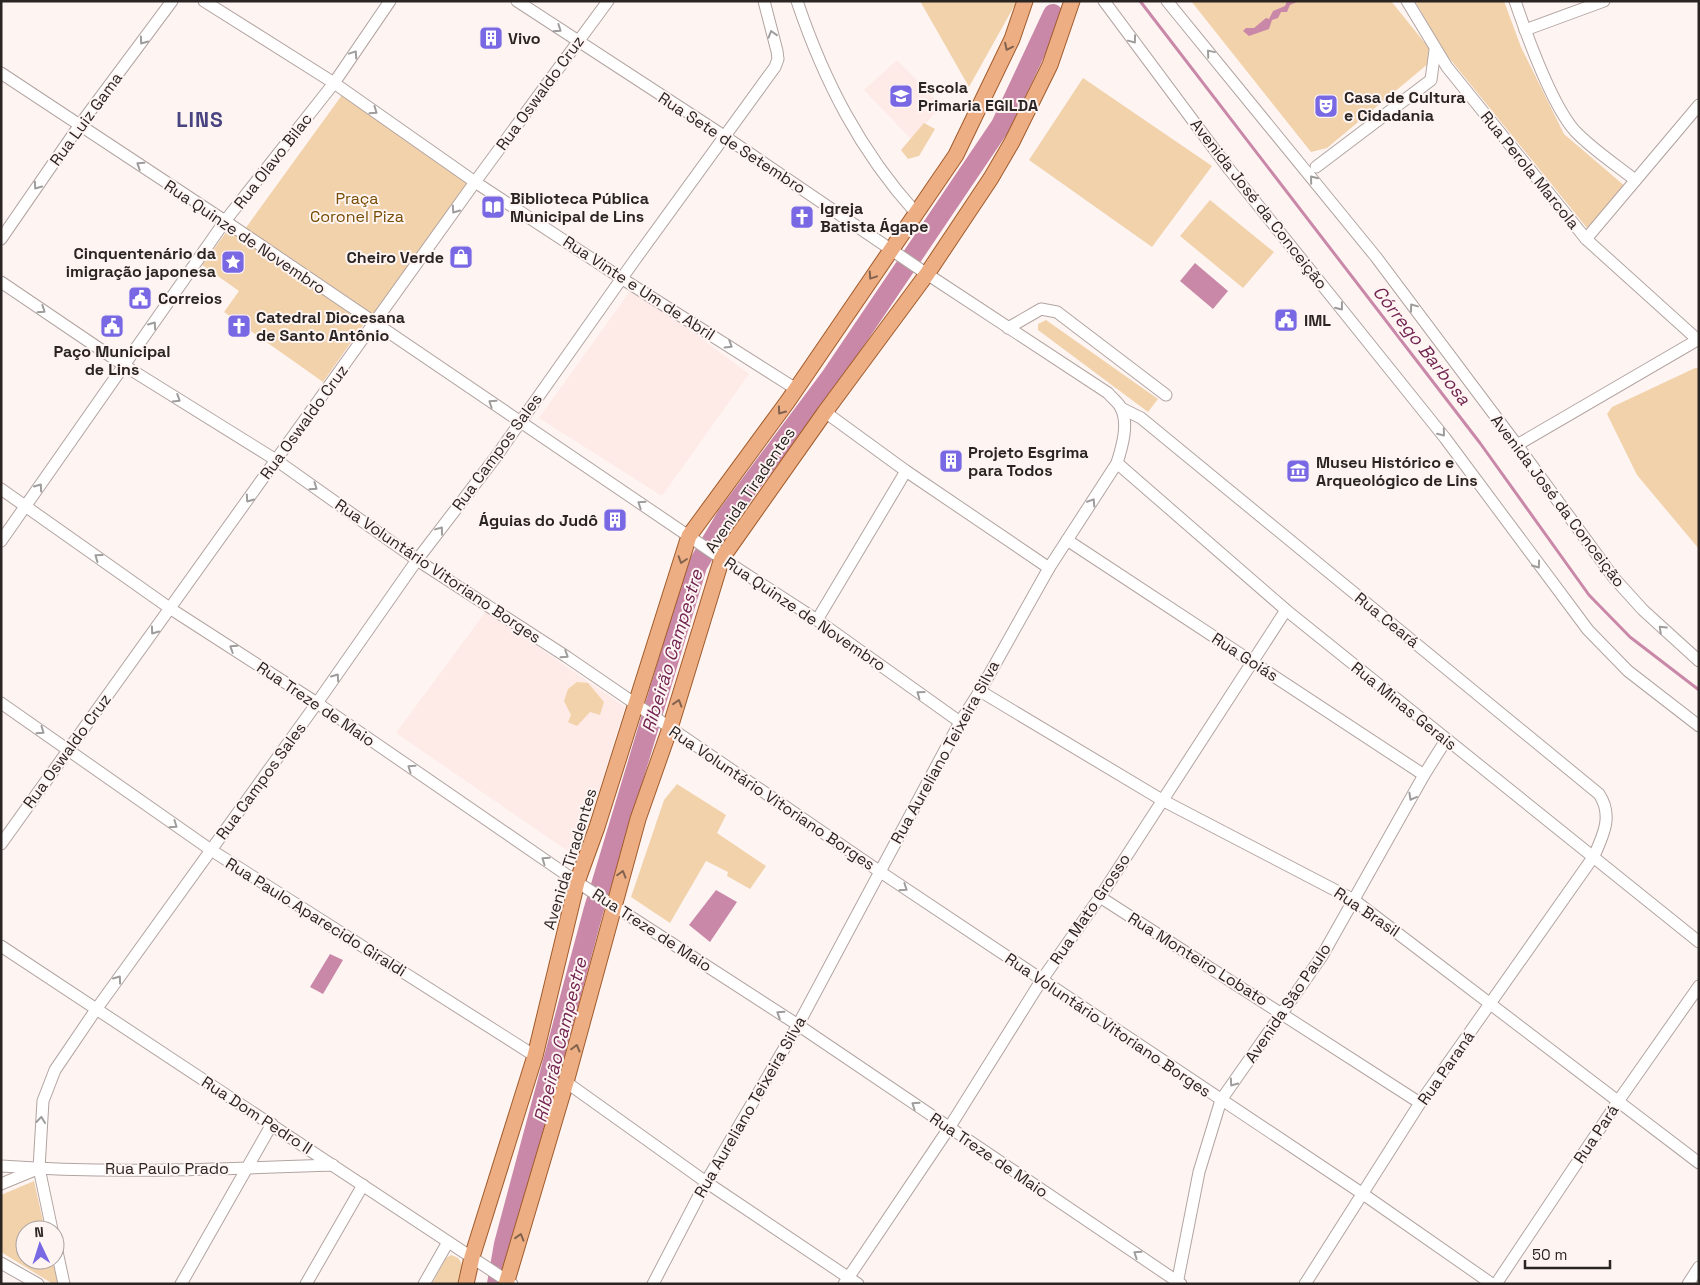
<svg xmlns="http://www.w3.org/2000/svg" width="1700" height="1285" font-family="'Space Grotesk',sans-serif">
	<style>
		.built { fill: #feeae7 }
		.green { fill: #f2d2ab }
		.water { fill: #ca88a9 }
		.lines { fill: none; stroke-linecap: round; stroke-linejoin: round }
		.stream { stroke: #ca88a9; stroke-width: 3 }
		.river { stroke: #ca88a9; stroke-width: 20 }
		.minor-casing { stroke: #b2a4a1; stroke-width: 13 }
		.major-casing { stroke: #a15b2b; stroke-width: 17 }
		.minor { stroke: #fff; stroke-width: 11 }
		.major { stroke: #edae83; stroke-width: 15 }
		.oneway { stroke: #9f9c9c }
		.oneway2 { stroke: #82624e }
		.labels { text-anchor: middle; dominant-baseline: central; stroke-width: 4; stroke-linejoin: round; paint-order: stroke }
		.poi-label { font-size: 16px; font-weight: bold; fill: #2a2423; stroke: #fef5f3; text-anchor: start }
		.street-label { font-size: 16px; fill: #2a2423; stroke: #fef5f3 }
		.park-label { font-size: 16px; fill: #774c02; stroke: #fef5f3 }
		.water-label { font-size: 18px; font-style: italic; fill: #722451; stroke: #fef5f3 }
		.district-label { font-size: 21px; font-weight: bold; letter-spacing: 1px; fill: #494380; stroke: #fef5f3 }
	</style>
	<rect width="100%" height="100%" fill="#fef5f3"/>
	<g class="built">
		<polygon points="897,60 942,106 911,139 864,90"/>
		<polygon points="633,287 749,374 662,496 539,418"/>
		<polygon points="486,611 625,707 578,858 396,733"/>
	</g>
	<g class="green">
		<polygon points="920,1 1017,1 969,87"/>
		<polygon points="1191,1 1391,1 1429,48 1429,63 1327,148 1311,152"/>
		<polygon points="1415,1 1504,1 1521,47 1564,134 1626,187 1587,228 1445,53"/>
		<polygon points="1083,78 1212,166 1152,247 1029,160"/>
		<polygon points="342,95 469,184 373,320 245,229"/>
		<polygon points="924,123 935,129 919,156 908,159 901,150"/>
		<polygon points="1210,200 1274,252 1243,288 1180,236"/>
		<polygon points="230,227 364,324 323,382 224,312 239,291 202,265"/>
		<polygon points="1046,320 1158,399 1148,412 1038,330 1038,324"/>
		<polygon points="1695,368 1699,368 1699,549 1637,475 1607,414 1612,407"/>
		<polygon points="577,682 588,683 604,702 600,715 590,712 577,726 568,722 571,715 564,701 568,689"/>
		<polygon points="677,784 726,815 717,833 766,866 750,889 727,876 728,872 706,861 670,923 631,897 664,800"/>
		<polygon points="34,1181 45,1230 25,1230 25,1260 52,1260 58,1284 53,1284 1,1252 1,1195"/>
		<path d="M451,1255C467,1259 461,1272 459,1284H432L446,1258Z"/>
	</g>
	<g class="water">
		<polygon points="1287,1 1299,1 1290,5 1287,12 1281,12 1278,18 1272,20 1269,29 1249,36 1243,31 1246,28 1254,28 1266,18 1269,19 1273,11 1285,6"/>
		<polygon points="1195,263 1228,291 1213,309 1180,281"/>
		<polygon points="716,890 737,902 710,942 689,925"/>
		<polygon points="330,954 343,960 323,994 310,987"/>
	</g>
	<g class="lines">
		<polyline class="stream" points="1140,1 1480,443 1589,595 1630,637 1699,690"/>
		<polyline class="river" points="497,1284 504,1244 593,912 697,566 726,517 830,378 1001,125 1053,14"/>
		<g class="minor-casing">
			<g id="minor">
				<polyline points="204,1 334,83 475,182 621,278 796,389"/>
				<path d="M517,1L724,136L927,274L1108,393C1112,398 1119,403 1121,408C1129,424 1122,447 1117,463L1049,568L980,691L960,722L798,1025L706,1182L653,1284"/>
				<path d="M797,1C824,81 860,151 916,213"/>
				<polyline points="1104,1 1229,169 1445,438 1588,630 1628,671 1699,726"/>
				<polyline points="1167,1 1376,257 1517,445 1614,578 1643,610 1699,661"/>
				<polyline points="1407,1 1447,67 1586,239 1699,341"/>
				<path d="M1515,1C1527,36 1551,104 1575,131C1592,149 1615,164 1635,180"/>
				<polyline points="1525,30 1604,1"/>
				<polyline points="1,73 225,221 715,554 817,620 960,722"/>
				<polyline points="1316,167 1431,80 1435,50"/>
				<polyline points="1,239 79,126 172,1"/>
				<polyline points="1586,239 1699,105"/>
				<polyline points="1,282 125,366 276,460 417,560 567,657 879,871 1363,1194 1492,1284"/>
				<polyline points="1008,328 1041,309 1057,312 1166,395"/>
				<path d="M1121,408L1141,418L1599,794C1613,815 1604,834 1594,856L1420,1103L1305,1284"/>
				<polyline points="825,412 906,471 1049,568"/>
				<polyline points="1517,445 1699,339"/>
				<polyline points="1117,463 1286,610 1699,942"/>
				<polyline points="1,489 171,609 317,703 577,882 798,1025 1181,1284"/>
				<polyline points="1067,540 1424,775"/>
				<polyline points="1,541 225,221 334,83 390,1"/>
				<polyline points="817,620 906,471"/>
				<polyline points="980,691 1162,800 1354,900 1699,1163"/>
				<polyline points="1,703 211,850 535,1056"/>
				<polyline points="1,844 475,182 608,1"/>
				<polyline points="1100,897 1420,1103"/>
				<polyline points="1,946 512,1284"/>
				<polyline points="566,1082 706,1182 858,1284"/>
				<path d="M1,1166C111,1174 223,1169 333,1165"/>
				<polyline points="1,1184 35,1170"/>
				<polyline points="52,1230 39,1168 43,1101 55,1070 95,1011 317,703 417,560 495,458 634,261 775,67 778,59 777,51 764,1"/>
				<polyline points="55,1242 64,1284"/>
				<polyline points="1,1263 38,1284"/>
				<polyline points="181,1284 272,1124"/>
				<polyline points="306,1284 363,1185"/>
				<polyline points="424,1284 448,1242"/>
				<polyline points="844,1284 949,1128 1041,981 1100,897 1286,610"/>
				<polyline points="1177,1284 1199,1172 1221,1100 1322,956 1424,775 1446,740"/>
				<polyline points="1496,1284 1619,1100 1699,986"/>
				<polyline points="1688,1284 1699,1267"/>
			</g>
		</g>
		<g class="major-casing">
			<g id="major">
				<polyline points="466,1284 472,1257 535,1056 577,882 597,827 689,536 788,401 956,155 1012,39 1025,1"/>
				<polyline points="506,1284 566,1082 638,819 670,728 722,558 825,412 927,274 991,178 1012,142 1050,65 1072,1"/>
			</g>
		</g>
		<use href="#minor" class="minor"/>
		<use href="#major" class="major"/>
	</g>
	<defs><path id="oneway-chevron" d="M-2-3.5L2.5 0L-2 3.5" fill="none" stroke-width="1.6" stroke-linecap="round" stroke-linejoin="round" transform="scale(1.25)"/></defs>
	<g class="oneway">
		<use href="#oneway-chevron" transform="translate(558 29) rotate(34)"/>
		<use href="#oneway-chevron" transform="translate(772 34) rotate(-107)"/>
		<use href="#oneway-chevron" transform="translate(1133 40) rotate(53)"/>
		<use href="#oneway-chevron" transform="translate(143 41) rotate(126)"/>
		<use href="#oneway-chevron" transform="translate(1210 53) rotate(-130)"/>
		<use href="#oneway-chevron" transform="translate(354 54) rotate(-56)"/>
		<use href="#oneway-chevron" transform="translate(374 111) rotate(35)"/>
		<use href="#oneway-chevron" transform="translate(140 165) rotate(-147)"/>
		<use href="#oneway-chevron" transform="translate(1313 179) rotate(-129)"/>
		<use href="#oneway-chevron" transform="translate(37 186) rotate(125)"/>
		<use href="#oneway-chevron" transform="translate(455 210) rotate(125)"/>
		<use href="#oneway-chevron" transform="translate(1340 307) rotate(52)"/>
		<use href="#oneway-chevron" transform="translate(1413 307) rotate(-127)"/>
		<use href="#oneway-chevron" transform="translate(42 310) rotate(34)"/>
		<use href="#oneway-chevron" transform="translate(153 325) rotate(-55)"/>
		<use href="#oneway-chevron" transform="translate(729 345) rotate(32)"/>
		<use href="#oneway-chevron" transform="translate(177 399) rotate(32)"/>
		<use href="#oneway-chevron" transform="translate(492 403) rotate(-146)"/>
		<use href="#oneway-chevron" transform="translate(1442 433) rotate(51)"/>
		<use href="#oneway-chevron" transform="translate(39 487) rotate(-55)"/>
		<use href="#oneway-chevron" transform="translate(314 487) rotate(35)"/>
		<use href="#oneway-chevron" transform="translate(249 499) rotate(125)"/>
		<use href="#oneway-chevron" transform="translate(1092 502) rotate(-57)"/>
		<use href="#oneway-chevron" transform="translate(641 504) rotate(-146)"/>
		<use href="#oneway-chevron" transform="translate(440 530) rotate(-53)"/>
		<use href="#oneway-chevron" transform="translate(98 557) rotate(-144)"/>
		<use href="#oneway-chevron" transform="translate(1537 565) rotate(54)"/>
		<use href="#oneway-chevron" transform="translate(1662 629) rotate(-136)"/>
		<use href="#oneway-chevron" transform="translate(154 631) rotate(126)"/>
		<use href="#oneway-chevron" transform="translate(233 648) rotate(-147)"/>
		<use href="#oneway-chevron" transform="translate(565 655) rotate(33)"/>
		<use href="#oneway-chevron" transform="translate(336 677) rotate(-55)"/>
		<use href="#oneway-chevron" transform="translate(920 694) rotate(-144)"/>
		<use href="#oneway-chevron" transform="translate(41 731) rotate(35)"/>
		<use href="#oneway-chevron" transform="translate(411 768) rotate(-145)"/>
		<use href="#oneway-chevron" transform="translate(1412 797) rotate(119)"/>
		<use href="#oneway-chevron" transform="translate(174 825) rotate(35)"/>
		<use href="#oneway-chevron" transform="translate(545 860) rotate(-145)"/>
		<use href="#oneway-chevron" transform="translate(904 888) rotate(34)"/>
		<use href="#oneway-chevron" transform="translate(118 979) rotate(-54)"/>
		<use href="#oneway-chevron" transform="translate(780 1014) rotate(-147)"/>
		<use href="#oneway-chevron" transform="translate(1233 1083) rotate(125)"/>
		<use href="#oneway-chevron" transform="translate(915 1105) rotate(-146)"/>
		<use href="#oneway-chevron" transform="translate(41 1120) rotate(-84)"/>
		<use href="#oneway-chevron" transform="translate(1137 1254) rotate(-146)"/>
	</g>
	<g class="oneway2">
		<use href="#oneway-chevron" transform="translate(1008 47) rotate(116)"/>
		<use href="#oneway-chevron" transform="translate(872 276) rotate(124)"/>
		<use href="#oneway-chevron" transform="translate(781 411) rotate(126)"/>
		<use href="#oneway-chevron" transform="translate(682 560) rotate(108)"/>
		<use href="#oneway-chevron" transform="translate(678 703) rotate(-73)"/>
		<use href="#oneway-chevron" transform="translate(622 874) rotate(-74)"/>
		<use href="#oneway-chevron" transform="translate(576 1048) rotate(-75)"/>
		<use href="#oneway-chevron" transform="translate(520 1237) rotate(-73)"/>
	</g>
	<defs>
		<g id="building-square" transform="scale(1.25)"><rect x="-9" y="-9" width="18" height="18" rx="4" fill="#7968e3" stroke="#fef5f3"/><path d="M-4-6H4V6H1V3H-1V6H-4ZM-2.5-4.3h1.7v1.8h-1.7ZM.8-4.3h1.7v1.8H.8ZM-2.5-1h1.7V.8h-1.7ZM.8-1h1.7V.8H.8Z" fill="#fff"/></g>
		<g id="school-square" transform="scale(1.25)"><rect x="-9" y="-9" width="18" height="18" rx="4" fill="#7968e3" stroke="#fef5f3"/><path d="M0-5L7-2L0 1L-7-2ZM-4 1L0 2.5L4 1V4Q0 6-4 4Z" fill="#fff"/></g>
		<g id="theatre-square" transform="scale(1.25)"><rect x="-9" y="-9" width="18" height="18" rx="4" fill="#7968e3" stroke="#fef5f3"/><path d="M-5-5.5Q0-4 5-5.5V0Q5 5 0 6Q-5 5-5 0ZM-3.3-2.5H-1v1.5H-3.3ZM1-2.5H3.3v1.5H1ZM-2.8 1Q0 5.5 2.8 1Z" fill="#fff"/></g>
		<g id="library-square" transform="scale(1.25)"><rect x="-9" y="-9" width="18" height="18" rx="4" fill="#7968e3" stroke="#fef5f3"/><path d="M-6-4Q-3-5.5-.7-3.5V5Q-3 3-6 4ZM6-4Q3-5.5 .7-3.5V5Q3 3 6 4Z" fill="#fff"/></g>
		<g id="church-square" transform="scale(1.25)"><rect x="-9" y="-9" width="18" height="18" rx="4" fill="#7968e3" stroke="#fef5f3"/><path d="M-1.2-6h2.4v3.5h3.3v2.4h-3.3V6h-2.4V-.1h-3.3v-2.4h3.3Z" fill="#fff"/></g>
		<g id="shop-square" transform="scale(1.25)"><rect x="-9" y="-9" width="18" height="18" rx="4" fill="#7968e3" stroke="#fef5f3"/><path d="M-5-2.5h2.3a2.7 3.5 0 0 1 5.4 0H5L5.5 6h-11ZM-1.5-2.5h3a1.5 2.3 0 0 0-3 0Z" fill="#fff"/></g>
		<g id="sight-square" transform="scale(1.25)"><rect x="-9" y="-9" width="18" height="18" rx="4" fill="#7968e3" stroke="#fef5f3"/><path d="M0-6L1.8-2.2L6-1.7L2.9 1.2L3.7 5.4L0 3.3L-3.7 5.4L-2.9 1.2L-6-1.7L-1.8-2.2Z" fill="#fff"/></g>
		<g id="civic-square" transform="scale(1.25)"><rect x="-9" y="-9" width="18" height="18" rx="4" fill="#7968e3" stroke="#fef5f3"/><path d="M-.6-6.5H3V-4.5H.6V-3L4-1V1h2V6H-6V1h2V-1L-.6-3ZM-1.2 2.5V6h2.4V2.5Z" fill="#fff"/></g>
		<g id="museum-square" transform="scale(1.25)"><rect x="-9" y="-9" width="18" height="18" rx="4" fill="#7968e3" stroke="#fef5f3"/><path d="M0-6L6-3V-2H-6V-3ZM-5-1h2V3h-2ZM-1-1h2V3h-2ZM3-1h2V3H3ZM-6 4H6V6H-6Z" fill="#fff"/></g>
	</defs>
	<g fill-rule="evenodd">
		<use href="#building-square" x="491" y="38"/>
		<use href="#school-square" x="901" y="96"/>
		<use href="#theatre-square" x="1326" y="106"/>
		<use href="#library-square" x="493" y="207"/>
		<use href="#church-square" x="802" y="217"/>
		<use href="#shop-square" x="461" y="257"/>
		<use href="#sight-square" x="233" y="262"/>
		<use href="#civic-square" x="140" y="298"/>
		<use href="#civic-square" x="1286" y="320"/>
		<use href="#civic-square" x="112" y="326"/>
		<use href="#church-square" x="239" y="326"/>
		<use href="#building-square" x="951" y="461"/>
		<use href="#museum-square" x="1298" y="471"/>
		<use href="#building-square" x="615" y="520"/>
	</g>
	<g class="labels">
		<g class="poi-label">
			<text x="508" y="38">Vivo</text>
			<text x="918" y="87">Escola<tspan x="918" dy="18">Primaria EGILDA</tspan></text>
			<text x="1344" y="97">Casa de Cultura<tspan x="1344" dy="18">e Cidadania</tspan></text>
			<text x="510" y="198">Biblioteca Pública<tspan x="510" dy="18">Municipal de Lins</tspan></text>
			<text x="820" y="208">Igreja<tspan x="820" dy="18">Batista Ágape</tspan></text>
			<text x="216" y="253" text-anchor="end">Cinquentenário da<tspan x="216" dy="18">imigração japonesa</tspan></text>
			<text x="444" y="257" text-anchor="end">Cheiro Verde</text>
			<text x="158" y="298">Correios</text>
			<text x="256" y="317">Catedral Diocesana<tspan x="256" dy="18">de Santo Antônio</tspan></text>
			<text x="1304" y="320">IML</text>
			<text x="112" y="351" text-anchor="middle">Paço Municipal<tspan x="112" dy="18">de Lins</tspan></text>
			<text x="968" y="452">Projeto Esgrima<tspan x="968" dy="18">para Todos</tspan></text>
			<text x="1316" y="462">Museu Histórico e<tspan x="1316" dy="18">Arqueológico de Lins</tspan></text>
			<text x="598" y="520" text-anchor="end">Águias do Judô</text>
		</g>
		<g class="street-label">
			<text transform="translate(540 93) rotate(-54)">Rua Oswaldo Cruz</text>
			<text transform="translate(86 119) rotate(-54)">Rua Luiz Gama</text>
			<text transform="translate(732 143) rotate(33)">Rua Sete de Setembro</text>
			<text transform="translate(273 161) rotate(-52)">Rua Olavo Bilac</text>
			<text transform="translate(1530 170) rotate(51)">Rua Perola Marcola</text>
			<text transform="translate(1259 204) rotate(52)">Avenida José da Conceição</text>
			<text transform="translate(245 237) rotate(34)">Rua Quinze de Novembro</text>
			<text transform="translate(639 288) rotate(33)">Rua Vinte e Um de Abril</text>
			<text transform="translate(304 422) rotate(-54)">Rua Oswaldo Cruz</text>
			<text transform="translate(497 452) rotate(-54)">Rua Campos Sales</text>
			<text transform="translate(750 490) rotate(-56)">Avenida Tiradentes</text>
			<text transform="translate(1558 501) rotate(53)">Avenida José da Conceição</text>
			<text transform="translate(438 571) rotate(34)">Rua Voluntário Vitoriano Borges</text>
			<text transform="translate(805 614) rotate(34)">Rua Quinze de Novembro</text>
			<text transform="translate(1387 620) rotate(39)">Rua Ceará</text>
			<text transform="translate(1245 657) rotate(33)">Rua Goiás</text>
			<text transform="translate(316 704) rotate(34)">Rua Treze de Maio</text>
			<text transform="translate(1404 706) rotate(39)">Rua Minas Gerais</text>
			<text transform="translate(67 751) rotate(-54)">Rua Oswaldo Cruz</text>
			<text transform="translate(945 752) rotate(-61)">Rua Aureliano Teixeira Silva</text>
			<text transform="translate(261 781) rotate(-54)">Rua Campos Sales</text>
			<text transform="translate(772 798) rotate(34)">Rua Voluntário Vitoriano Borges</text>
			<text transform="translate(570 859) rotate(-73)">Avenida Tiradentes</text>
			<text transform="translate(1090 909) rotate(-56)">Rua Mato Grosso</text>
			<text transform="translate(1367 912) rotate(34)">Rua Brasil</text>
			<text transform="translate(316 917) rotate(32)">Rua Paulo Aparecido Giraldi</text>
			<text transform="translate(652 930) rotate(33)">Rua Treze de Maio</text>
			<text transform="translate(1198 959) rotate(32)">Rua Monteiro Lobato</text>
			<text transform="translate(1288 1003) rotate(-56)">Avenida São Paulo</text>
			<text transform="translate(1108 1025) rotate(34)">Rua Voluntário Vitoriano Borges</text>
			<text transform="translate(1446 1068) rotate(-55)">Rua Paraná</text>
			<text transform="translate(750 1107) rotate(-60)">Rua Aureliano Teixeira Silva</text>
			<text transform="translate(257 1115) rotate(33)">Rua Dom Pedro II</text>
			<text transform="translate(1596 1134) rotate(-56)">Rua Pará</text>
			<text transform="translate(989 1155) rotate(34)">Rua Treze de Maio</text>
			<text x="167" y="1168">Rua Paulo Prado</text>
		</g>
		<g class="park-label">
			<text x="357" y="198">Praça<tspan x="357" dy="18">Coronel Piza</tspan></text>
		</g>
		<g class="water-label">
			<text transform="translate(1422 345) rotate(52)">Córrego Barbosa</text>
			<text transform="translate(672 651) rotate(-73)">Ribeirão Campestre</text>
			<text transform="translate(560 1040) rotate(-76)">Ribeirão Campestre</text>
		</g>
		<g class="district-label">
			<text x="200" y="119">LINS</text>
		</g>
	</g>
	<rect width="1700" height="1285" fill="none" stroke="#2a2423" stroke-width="5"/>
	<g transform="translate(40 1245) rotate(356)"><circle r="24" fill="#fef5f3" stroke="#a9a1a0"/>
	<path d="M0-4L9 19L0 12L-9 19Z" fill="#7968e3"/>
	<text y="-8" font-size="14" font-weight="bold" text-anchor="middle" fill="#2a2423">N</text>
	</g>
	<path d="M1525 1260v8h85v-8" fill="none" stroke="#2a2423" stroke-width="2.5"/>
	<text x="1532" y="1260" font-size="15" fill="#2a2423" stroke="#fef5f3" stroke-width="4" paint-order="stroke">50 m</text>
</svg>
